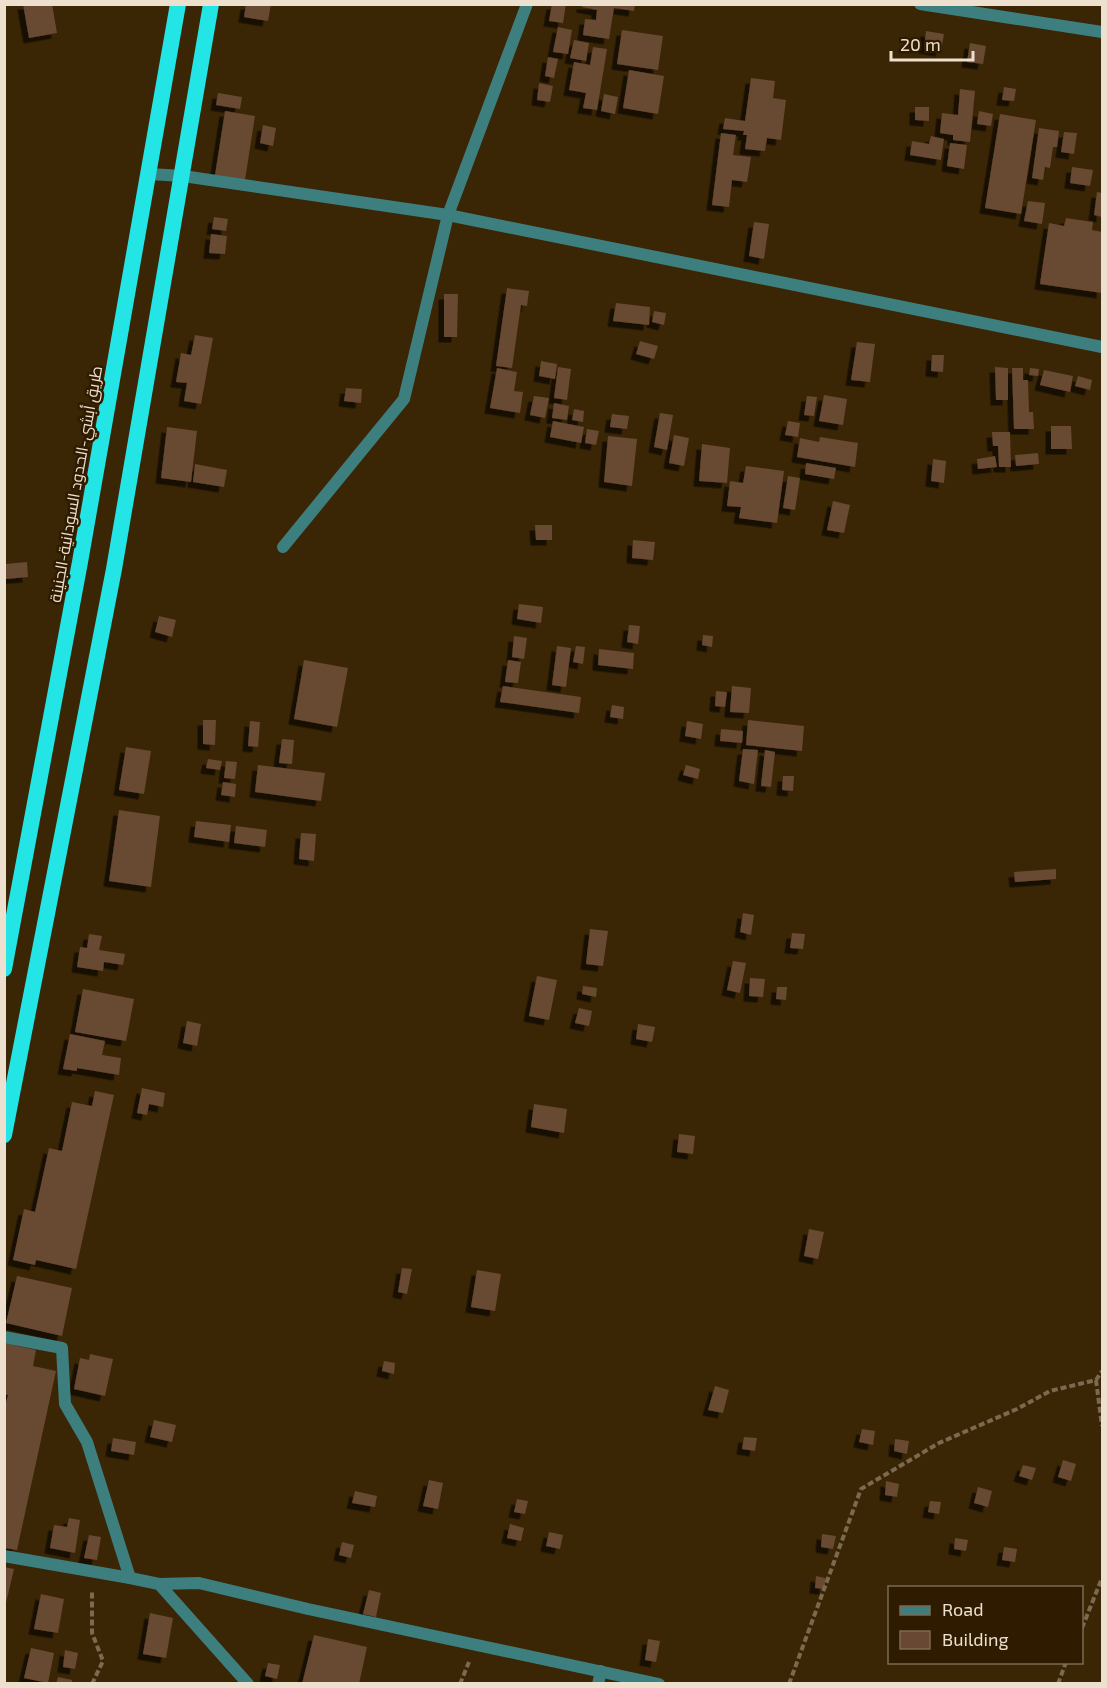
<svg xmlns="http://www.w3.org/2000/svg" width="1107" height="1688" font-family="'Exo 2',Cairo,sans-serif">
	<style>
		.building { fill: #684833; filter: url(#shadow) }
		.lines { fill: none; stroke-linecap: round; stroke-linejoin: round }
		.path { stroke: #7c6a50; stroke-width: 4; stroke-dasharray: 6 3; stroke-linecap: butt }
		.minor { stroke: #3d7f7e; stroke-width: 12 }
		.trunk { stroke: #23e5e5; stroke-width: 16 }
		.labels { text-anchor: middle; dominant-baseline: central; stroke-width: 5; stroke-linejoin: round; paint-order: stroke }
		.street-label { font-size: 16px; fill: #eee0cf; stroke: #2f1c00 }
	</style>
	<defs>
		<filter id="shadow"><feDropShadow dx="-5.5" dy="5.5" stdDeviation="0" flood-color="#0009"/></filter>
	</defs>
	<rect width="100%" height="100%" fill="#3a2505"/>
	<g class="building">
		<polygon points="23,4 52,4 57,33 29,38"/>
		<polygon points="246,4 271,4 268,21 244,17"/>
		<polygon points="552,4 566,4 563,23 549,21"/>
		<polygon points="582,4 635,4 634,11 614,8 609,39 583,35 585,19 596,20 597,10 582,7"/>
		<polygon points="558,27 572,30 568,54 553,52"/>
		<polygon points="622,30 663,36 658,70 617,64"/>
		<polygon points="926,31 944,34 941,51 924,48"/>
		<polygon points="574,40 589,43 586,61 570,58"/>
		<polygon points="970,43 986,46 983,64 967,62"/>
		<polygon points="593,47 607,49 597,110 583,108 586,93 569,90 574,62 590,65"/>
		<polygon points="548,57 558,59 554,78 545,76"/>
		<polygon points="629,70 664,76 658,114 623,108"/>
		<polygon points="751,78 775,81 773,98 786,100 781,140 767,138 765,151 745,149 747,135 743,135 744,131 723,129 725,118 745,121"/>
		<polygon points="539,83 553,86 550,102 537,100"/>
		<polygon points="1004,87 1016,89 1014,101 1002,100"/>
		<polygon points="960,89 975,91 970,142 953,140 953,135 940,133 942,113 958,115"/>
		<polygon points="218,93 242,97 240,109 216,105"/>
		<polygon points="604,94 618,97 615,114 601,111"/>
		<polygon points="915,107 929,107 929,121 915,120"/>
		<polygon points="225,111 255,116 245,180 215,175"/>
		<polygon points="979,111 993,114 991,126 977,124"/>
		<polygon points="1000,114 1036,120 1021,214 985,208"/>
		<polygon points="263,125 276,128 273,146 260,143"/>
		<polygon points="1039,128 1059,131 1057,147 1053,147 1050,168 1045,167 1043,180 1032,178"/>
		<polygon points="1064,132 1077,133 1074,154 1061,152"/>
		<polygon points="721,133 736,135 733,155 751,157 747,182 732,180 729,207 712,205"/>
		<polygon points="931,136 944,139 941,160 910,155 912,141 929,144"/>
		<polygon points="950,143 967,145 964,169 947,166"/>
		<polygon points="1072,167 1093,170 1090,186 1070,183"/>
		<polygon points="1097,192 1102,193 1102,217 1094,215"/>
		<polygon points="1028,201 1045,203 1042,224 1024,221"/>
		<polygon points="214,217 228,219 226,231 212,229"/>
		<polygon points="1066,218 1093,222 1092,230 1102,232 1102,293 1040,284 1049,223 1064,226"/>
		<polygon points="754,222 769,224 764,259 749,256"/>
		<polygon points="211,234 227,236 225,254 209,253"/>
		<polygon points="507,288 529,291 527,306 521,305 512,368 496,366"/>
		<polygon points="444,294 458,294 457,337 444,337"/>
		<polygon points="616,303 650,307 649,325 613,321"/>
		<polygon points="654,311 666,313 664,325 652,322"/>
		<polygon points="195,335 213,338 201,404 184,401 187,383 176,382 181,353 191,355"/>
		<polygon points="640,341 658,346 654,359 636,354"/>
		<polygon points="857,342 875,344 870,382 851,380"/>
		<polygon points="932,355 944,355 943,372 931,371"/>
		<polygon points="541,361 557,364 555,379 539,376"/>
		<polygon points="558,367 571,369 567,400 554,398"/>
		<polygon points="995,367 1008,368 1008,400 996,400"/>
		<polygon points="497,368 517,372 514,391 523,392 520,413 490,408"/>
		<polygon points="1012,368 1023,368 1023,380 1028,380 1029,412 1033,412 1034,429 1014,429"/>
		<polygon points="1030,368 1039,369 1038,376 1029,375"/>
		<polygon points="1044,370 1073,376 1070,392 1040,385"/>
		<polygon points="1078,376 1092,380 1090,390 1075,386"/>
		<polygon points="346,388 362,389 361,403 344,401"/>
		<polygon points="824,395 847,399 843,425 819,421"/>
		<polygon points="534,396 549,398 545,418 530,415"/>
		<polygon points="807,396 817,397 814,416 804,415"/>
		<polygon points="554,403 569,406 567,420 552,418"/>
		<polygon points="574,409 584,411 583,422 572,420"/>
		<polygon points="660,413 673,415 667,450 654,447"/>
		<polygon points="612,414 629,416 627,429 610,427"/>
		<polygon points="553,421 584,427 581,443 550,437"/>
		<polygon points="788,421 800,423 798,437 785,435"/>
		<polygon points="1051,426 1071,426 1072,449 1051,449"/>
		<polygon points="167,427 197,431 191,482 161,478"/>
		<polygon points="587,429 599,431 596,445 585,443"/>
		<polygon points="992,432 1010,432 1011,467 999,467 998,446 993,446"/>
		<polygon points="674,435 689,438 684,466 669,463"/>
		<polygon points="608,436 637,439 632,486 604,482"/>
		<polygon points="820,437 858,443 855,467 797,457 800,438 819,442"/>
		<polygon points="702,444 730,448 727,483 699,481"/>
		<polygon points="1038,453 1039,464 1016,466 1015,455"/>
		<polygon points="995,456 997,467 978,469 977,459"/>
		<polygon points="933,459 946,461 944,483 931,481"/>
		<polygon points="806,463 836,468 834,479 805,474"/>
		<polygon points="195,464 227,470 224,487 193,482"/>
		<polygon points="746,466 784,471 777,523 739,518 741,507 727,506 730,481 743,483"/>
		<polygon points="788,476 800,478 795,510 783,508"/>
		<polygon points="833,501 850,505 844,533 827,530"/>
		<polygon points="535,525 552,525 552,540 536,540"/>
		<polygon points="633,540 655,542 653,560 632,558"/>
		<polygon points="27,562 28,577 6,579 5,564"/>
		<polygon points="519,604 543,607 541,623 517,619"/>
		<polygon points="159,616 176,620 172,637 155,632"/>
		<polygon points="629,625 640,626 638,644 627,642"/>
		<polygon points="703,635 713,636 712,647 702,645"/>
		<polygon points="514,636 527,638 524,659 512,657"/>
		<polygon points="557,646 571,648 566,687 552,685"/>
		<polygon points="576,646 585,647 583,664 573,662"/>
		<polygon points="599,649 634,653 633,669 598,665"/>
		<polygon points="304,660 348,668 337,727 294,719"/>
		<polygon points="508,660 521,662 518,683 505,682"/>
		<polygon points="503,686 581,697 579,713 500,702"/>
		<polygon points="732,686 751,688 749,713 730,712"/>
		<polygon points="716,691 727,692 725,707 715,706"/>
		<polygon points="612,705 624,707 623,719 610,717"/>
		<polygon points="203,720 216,720 215,745 203,744"/>
		<polygon points="748,720 804,726 802,751 746,745"/>
		<polygon points="250,721 260,722 258,747 248,746"/>
		<polygon points="687,721 703,724 701,739 685,736"/>
		<polygon points="721,729 743,731 742,743 720,741"/>
		<polygon points="282,739 294,740 292,764 279,763"/>
		<polygon points="126,747 151,751 144,794 119,790"/>
		<polygon points="743,749 758,750 754,784 739,781"/>
		<polygon points="765,750 775,752 771,787 761,786"/>
		<polygon points="208,759 222,761 220,770 206,768"/>
		<polygon points="226,761 237,762 235,779 224,778"/>
		<polygon points="258,765 325,773 321,801 255,792"/>
		<polygon points="686,765 700,769 698,779 683,775"/>
		<polygon points="783,776 794,776 793,791 782,790"/>
		<polygon points="223,782 236,784 235,797 221,795"/>
		<polygon points="119,810 160,816 151,887 109,881"/>
		<polygon points="196,821 231,825 229,842 194,837"/>
		<polygon points="236,826 267,830 265,847 234,843"/>
		<polygon points="301,833 316,834 314,861 299,859"/>
		<polygon points="1056,869 1056,879 1015,882 1014,872"/>
		<polygon points="743,913 754,915 751,935 740,932"/>
		<polygon points="590,929 608,931 603,966 586,964"/>
		<polygon points="792,933 805,934 803,949 790,948"/>
		<polygon points="89,934 102,936 99,950 125,954 123,965 104,962 103,971 77,967 80,947 87,948"/>
		<polygon points="733,961 746,963 740,993 727,990"/>
		<polygon points="537,976 557,980 549,1020 529,1016"/>
		<polygon points="750,978 765,979 763,997 749,996"/>
		<polygon points="583,986 597,988 596,997 582,994"/>
		<polygon points="777,987 787,987 786,1000 776,999"/>
		<polygon points="83,989 134,999 126,1041 75,1032"/>
		<polygon points="579,1008 592,1011 589,1026 575,1023"/>
		<polygon points="187,1021 201,1024 197,1046 183,1043"/>
		<polygon points="638,1024 655,1027 652,1042 636,1039"/>
		<polygon points="70,1034 105,1041 102,1055 121,1058 119,1075 77,1068 77,1071 63,1069"/>
		<polygon points="142,1088 165,1093 163,1107 149,1104 147,1115 137,1113"/>
		<polygon points="95,1091 114,1095 76,1269 36,1260 35,1265 13,1260 24,1209 35,1212 49,1148 62,1151 72,1102 92,1106"/>
		<polygon points="534,1104 567,1109 564,1133 531,1127"/>
		<polygon points="679,1134 695,1136 693,1154 677,1152"/>
		<polygon points="809,1229 824,1232 818,1259 804,1256"/>
		<polygon points="402,1268 412,1269 407,1294 398,1292"/>
		<polygon points="477,1270 501,1274 495,1311 471,1307"/>
		<polygon points="17,1276 72,1288 62,1336 6,1323"/>
		<polygon points="4,1343 36,1350 33,1366 56,1371 17,1550 4,1548 4,1410 8,1395 4,1394"/>
		<polygon points="90,1354 113,1359 105,1396 74,1389 80,1358 89,1360"/>
		<polygon points="384,1361 395,1363 394,1374 382,1371"/>
		<polygon points="715,1386 729,1390 723,1413 708,1410"/>
		<polygon points="154,1420 176,1425 172,1442 150,1437"/>
		<polygon points="862,1429 875,1431 873,1445 859,1442"/>
		<polygon points="744,1437 757,1438 755,1451 742,1449"/>
		<polygon points="113,1438 136,1442 134,1455 111,1451"/>
		<polygon points="895,1439 909,1441 907,1454 894,1451"/>
		<polygon points="1063,1460 1076,1464 1071,1481 1058,1477"/>
		<polygon points="1023,1465 1036,1468 1032,1480 1019,1476"/>
		<polygon points="429,1480 443,1483 438,1509 423,1506"/>
		<polygon points="886,1481 899,1484 897,1497 885,1495"/>
		<polygon points="978,1487 992,1491 988,1507 974,1503"/>
		<polygon points="355,1491 377,1496 375,1507 352,1503"/>
		<polygon points="517,1499 528,1501 525,1514 514,1512"/>
		<polygon points="930,1501 941,1502 939,1514 928,1512"/>
		<polygon points="69,1518 80,1520 75,1553 50,1548 54,1525 67,1527"/>
		<polygon points="510,1524 524,1528 521,1541 507,1538"/>
		<polygon points="549,1532 563,1535 560,1549 546,1546"/>
		<polygon points="822,1534 836,1536 833,1549 821,1547"/>
		<polygon points="89,1535 101,1537 97,1560 84,1558"/>
		<polygon points="955,1538 968,1540 966,1551 954,1549"/>
		<polygon points="342,1542 354,1545 351,1558 339,1555"/>
		<polygon points="1004,1547 1017,1549 1015,1562 1002,1560"/>
		<polygon points="4,1567 14,1569 5,1607 4,1607"/>
		<polygon points="816,1576 825,1578 825,1589 815,1588"/>
		<polygon points="369,1590 381,1593 376,1617 363,1614"/>
		<polygon points="41,1594 64,1599 58,1633 34,1629"/>
		<polygon points="150,1613 173,1618 166,1658 143,1654"/>
		<polygon points="314,1635 367,1647 359,1684 302,1684"/>
		<polygon points="648,1639 660,1641 656,1662 645,1660"/>
		<polygon points="31,1648 54,1653 48,1683 24,1678"/>
		<polygon points="65,1650 78,1653 75,1669 63,1667"/>
		<polygon points="268,1663 280,1665 277,1679 265,1676"/>
		<polygon points="58,1677 72,1680 72,1684 56,1684"/>
	</g>
	<g class="lines">
		<g class="path">
			<polyline points="1096,1380 1102,1426"/>
			<polyline points="1082,1628 1102,1578"/>
			<polyline points="92,1684 103,1661 92,1633 92,1590"/>
			<polyline points="460,1684 469,1662"/>
			<polyline points="789,1684 861,1489 939,1443 1017,1409 1050,1391 1096,1380 1102,1371"/>
			<polyline points="1058,1684 1066,1662"/>
		</g>
		<g class="minor">
			<polyline points="920,4 1102,32"/>
			<polyline points="149,174 183,176 448,215 1102,347"/>
			<polyline points="283,547 404,399 448,215 527,4"/>
			<polyline points="4,1337 62,1348 65,1404 87,1442 130,1578 159,1584 199,1583 308,1609 659,1684"/>
			<polyline points="4,1556 130,1578"/>
			<polyline points="159,1584 248,1684"/>
			<polyline points="598,1684 601,1671"/>
		</g>
		<g class="trunk">
			<polyline points="4,969 80,562 178,4"/>
			<polyline points="4,1135 114,569 211,4"/>
		</g>
	</g>
	<g class="labels">
		<g class="street-label">
			<text transform="translate(75 484) rotate(-80)">طريق أبشي-الحدود السودانية-الجنينة</text>
		</g>
	</g>
	<rect width="1107" height="1688" fill="none" stroke="#eee0cf" stroke-width="12"/>
	<rect x="888" y="1586" width="195" height="78" fill="#2f1c00" stroke="#7b6a53" stroke-width="1.5"/>
	<rect x="900" y="1606" width="30" height="9" fill="#3d7f7e" stroke="#7b6a53" stroke-width="1.5"/>
	<text x="942" y="1616" font-size="18" fill="#eee0cf">Road</text>
	<rect x="900" y="1631" width="30" height="18" fill="#684833" stroke="#7b6a53" stroke-width="1.5"/>
	<text x="942" y="1646" font-size="18" fill="#eee0cf">Building</text>
	<path d="M891 51v9h82v-9" fill="none" stroke="#eee0cf" stroke-width="3"/>
	<text x="900" y="51" font-size="18" fill="#eee0cf" stroke="#2f1c00" stroke-width="4.5" paint-order="stroke">20 m</text>
</svg>
